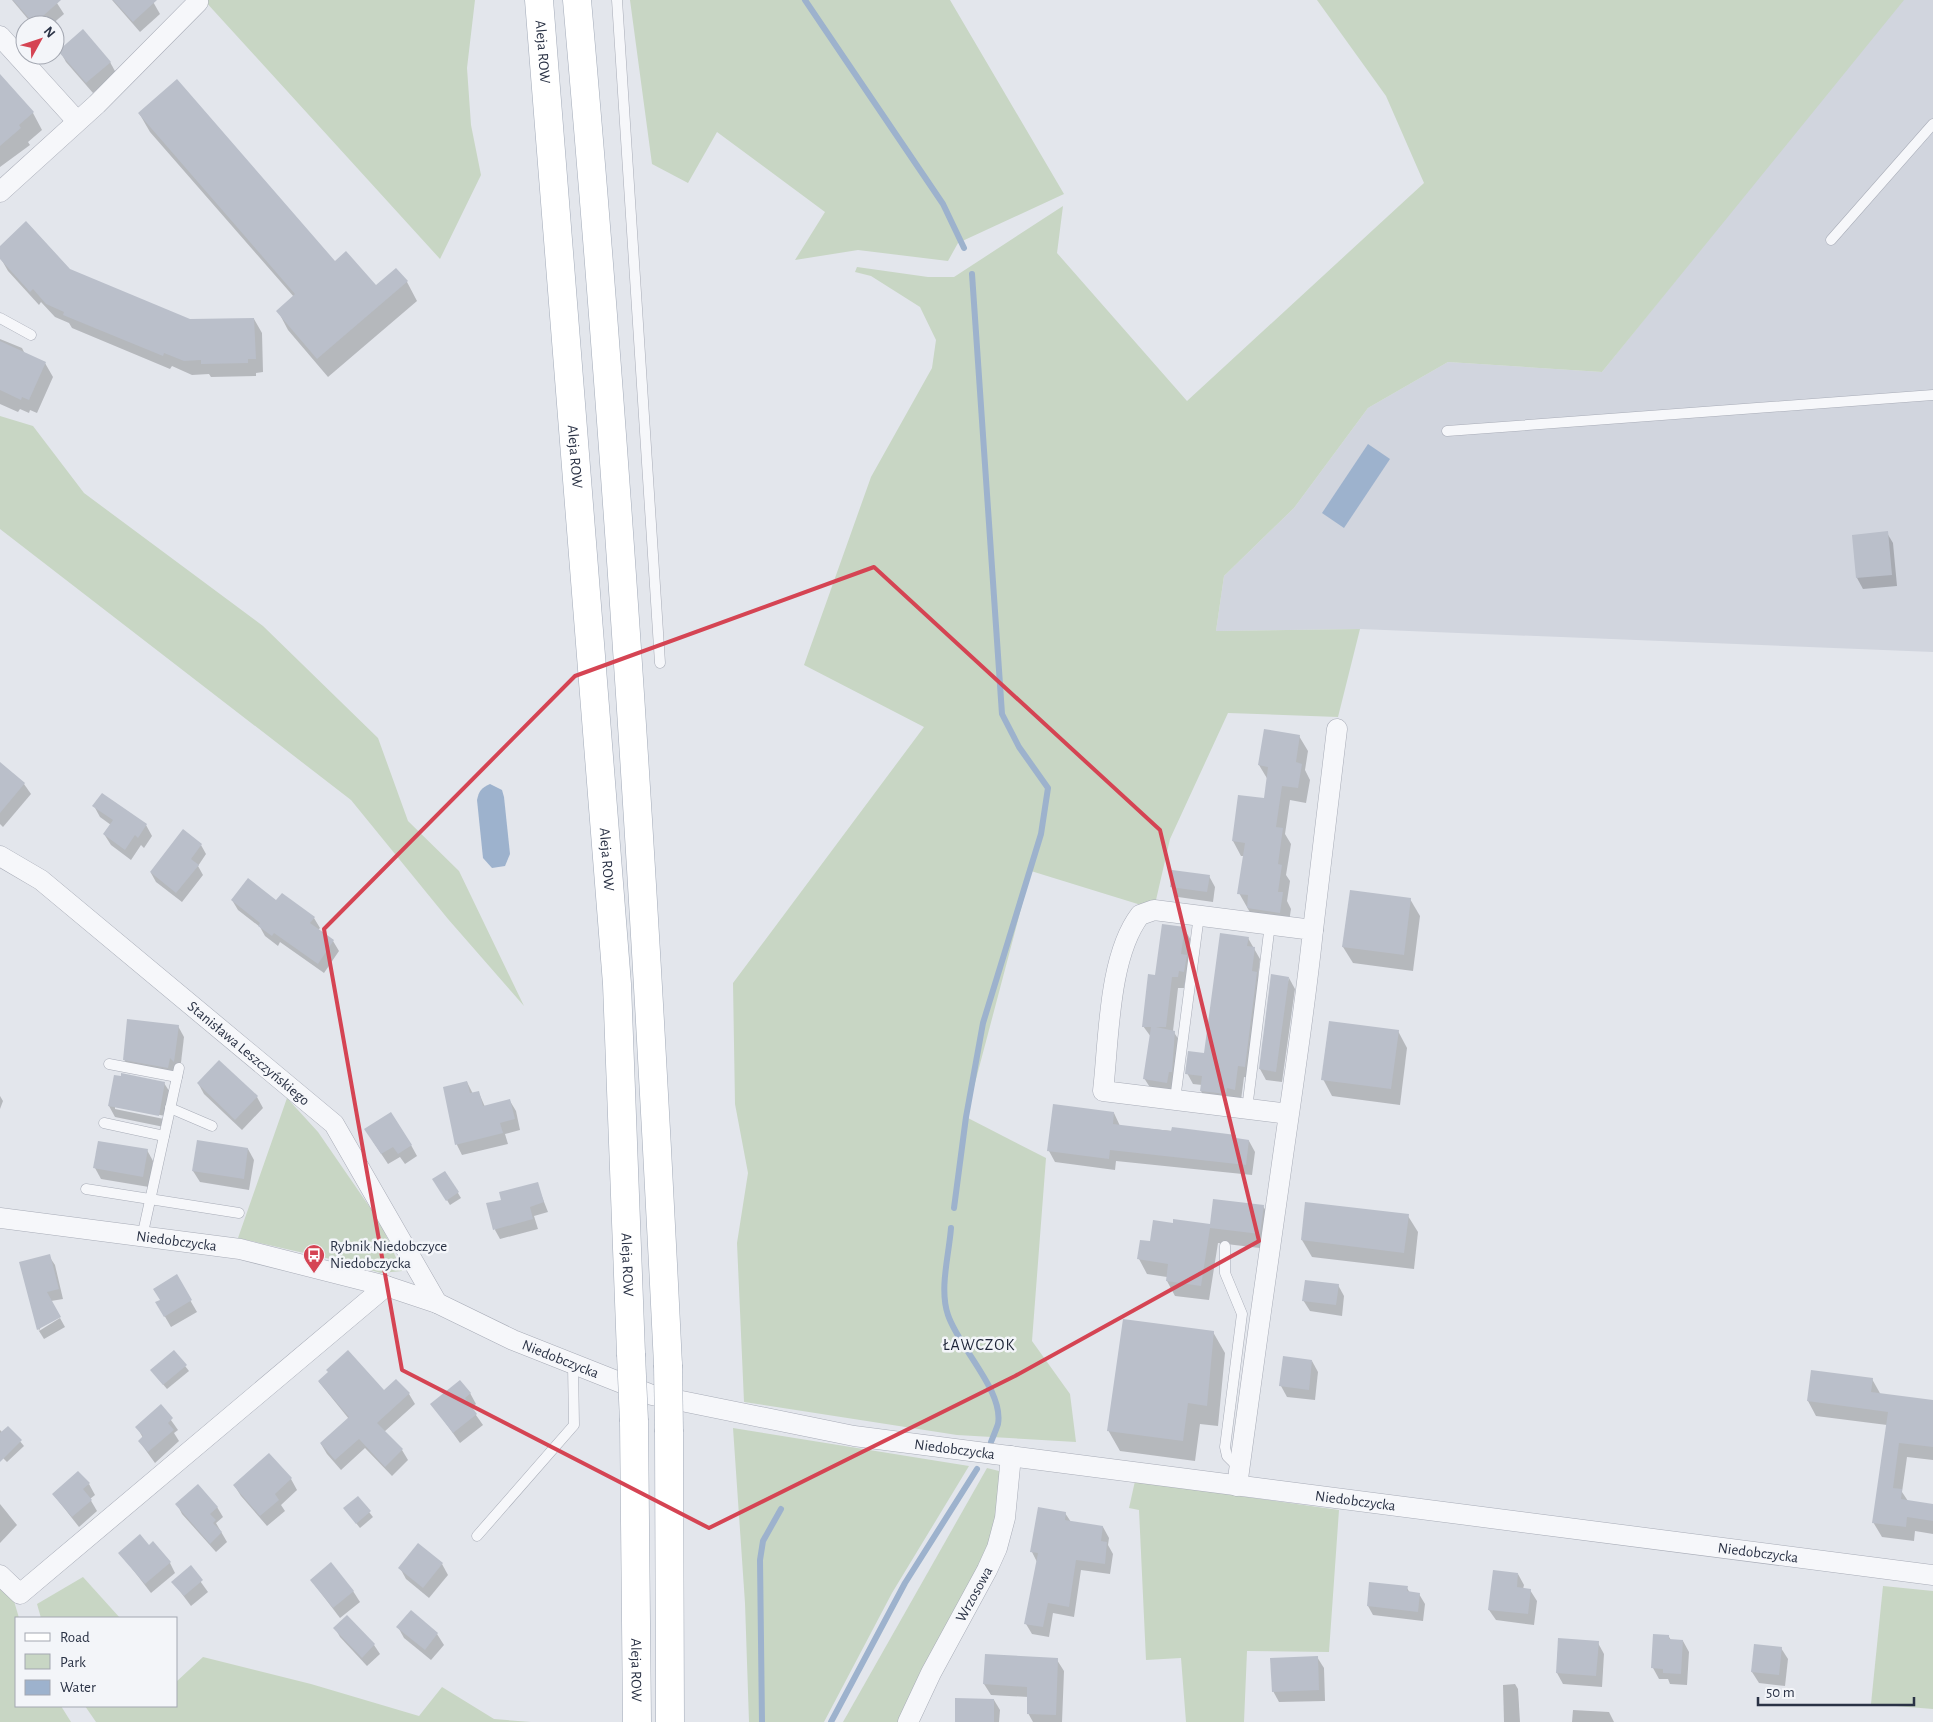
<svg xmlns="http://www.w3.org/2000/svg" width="1933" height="1722" font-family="'Alegreya Sans',sans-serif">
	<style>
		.built { fill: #d1d5de }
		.green { fill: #c8d6c4 }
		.water { fill: #9db2cd }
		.shadow { fill: #0003; fill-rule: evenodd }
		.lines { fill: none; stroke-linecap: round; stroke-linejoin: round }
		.stream { stroke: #9db2cd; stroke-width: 6 }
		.building { fill: #babfca }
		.service-casing { stroke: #a8acb7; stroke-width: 11 }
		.minor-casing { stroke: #a8acb7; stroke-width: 21 }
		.primary-casing { stroke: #a2aab8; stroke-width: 29 }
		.service { stroke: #f6f7fa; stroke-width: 10 }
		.minor { stroke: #f6f7fa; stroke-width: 20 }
		.primary { stroke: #fff; stroke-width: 28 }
		.primary-bridge-casing { stroke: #a2aab8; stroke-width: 29; stroke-linecap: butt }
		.primary-bridge { stroke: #fff; stroke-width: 28 }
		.marked { fill: none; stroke: #d54453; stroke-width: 4; stroke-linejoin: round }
		.labels { text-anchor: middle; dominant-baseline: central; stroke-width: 5; stroke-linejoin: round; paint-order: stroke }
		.street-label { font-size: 15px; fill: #2a3245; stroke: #f3f5f9 }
		.poi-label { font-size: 15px; fill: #2a3245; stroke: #f3f5f9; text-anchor: start }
		.neighbourhood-label { font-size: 16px; letter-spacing: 1px; fill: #1c2336; stroke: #f3f5f9 }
	</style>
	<rect width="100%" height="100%" fill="#e3e6ec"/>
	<polygon class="built" points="1901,0 1933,0 1933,652 1360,629 1216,631 1224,576 1294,508 1368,408 1448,362 1602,372"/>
	<g class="green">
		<polygon points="204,0 475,0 467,68 471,125 481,175 440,259"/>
		<polygon points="630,0 950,0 1064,194 958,243 948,261 858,250 795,260 825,212 717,132 688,183 652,164"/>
		<polygon points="1317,0 1904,0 1602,372 1448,362 1368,408 1294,508 1224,576 1216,631 1360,629 1338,717 1228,713 1170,839 1156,900 1141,905 1031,871 966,1117 1046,1158 1032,1341 1070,1394 1076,1442 957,1435 744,1402 737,1243 748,1173 735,1104 733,983 924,727 804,665 871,477 932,368 936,340 920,307 871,276 855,272 857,267 928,277 954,277 1063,206 1057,253 1187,401 1424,183 1386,96"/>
		<polygon points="0,416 33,426 84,493 263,626 378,738 408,821 459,871 524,1006 448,919 351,800 0,529"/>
		<polygon points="287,1098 318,1132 380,1222 402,1271 381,1273 335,1260 238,1238"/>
		<polygon points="733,1428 969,1466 892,1593 824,1722 749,1722 745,1603"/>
		<polygon points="987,1468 1003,1472 993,1540 898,1722 843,1722"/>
		<polygon points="1135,1481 1339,1510 1329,1652 1247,1651 1244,1722 1186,1722 1181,1658 1146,1660 1139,1510 1129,1508"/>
		<polygon points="83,1577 120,1618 41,1618 37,1604"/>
		<polygon points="1883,1586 1933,1591 1933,1709 1871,1704"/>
		<polygon points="0,1589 14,1601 19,1618 16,1618 16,1706 61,1706 71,1722 0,1722"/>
		<polygon points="203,1657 311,1684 419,1716 442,1687 494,1719 531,1722 96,1722 85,1706 176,1706 176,1682"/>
	</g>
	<g class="water">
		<polygon points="1368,444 1390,459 1344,528 1322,513"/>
		<path d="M490,784L502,790L504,797L510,854L505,866L492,868L483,858L477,800C479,791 481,788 490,784Z"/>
	</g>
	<g class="shadow">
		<polygon points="12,0 55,0 64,14 51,25 33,25"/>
		<polygon points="112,0 152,0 160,14 140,32"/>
		<polygon points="60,51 110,62 116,73 93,93 66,62"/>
		<polygon points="0,90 33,113 42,130 28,142 30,145 0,167"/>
		<polygon points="139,113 335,262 376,287 396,270 407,282 417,301 328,377 288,330 278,311 294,297 150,132"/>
		<polygon points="0,247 69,270 190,321 254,319 262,333 263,372 256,373 256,376 211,377 209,374 192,375 172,366 170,369 72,328 69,323 55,317 41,302 39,305 8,271 0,257"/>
		<polygon points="0,339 22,348 25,354 45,363 53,377 37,413 30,410 29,413 20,409 18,412 0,404"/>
		<polygon points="1887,533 1893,543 1897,586 1863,589 1857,578 1853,536"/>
		<polygon points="1299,736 1308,751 1305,770 1310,780 1306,803 1290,800 1285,834 1291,844 1286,875 1290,881 1287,901 1291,909 1288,928 1256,923 1239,893 1244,856 1241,856 1233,841 1265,800 1268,780 1259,765"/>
		<polygon points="0,763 24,784 31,794 3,827 0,824"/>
		<polygon points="94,806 146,825 152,836 144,848 141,845 131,860 111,845 104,834 111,825 100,817"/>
		<polygon points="201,845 206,854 198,866 203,875 182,902 156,882 151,873"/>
		<polygon points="1209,876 1215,887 1213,902 1178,897 1172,886"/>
		<polygon points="1410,899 1420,916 1413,971 1353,963 1343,947"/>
		<polygon points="232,900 277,902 314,918 320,928 318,930 333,941 339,951 324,973 280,942 278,946 265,936 260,927 238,910"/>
		<polygon points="1184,929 1191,940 1188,959 1192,967 1190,982 1185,982 1184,988 1178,988 1173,1031 1181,1043 1173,1093 1151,1089 1144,1078 1151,1037 1143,1026 1156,976"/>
		<polygon points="1248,938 1260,959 1258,976 1263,984 1251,1078 1244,1077 1241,1100 1207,1102 1201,1091 1202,1085 1193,1084 1187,1073 1205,1055"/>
		<polygon points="1289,978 1295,989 1282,1082 1266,1080 1260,1069"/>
		<polygon points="178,1026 184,1037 180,1071 174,1079 130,1070 124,1059"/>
		<polygon points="1398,1031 1407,1048 1400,1105 1332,1096 1323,1079"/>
		<polygon points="467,1082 473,1094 479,1093 485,1107 510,1101 516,1111 520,1130 505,1134 508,1144 462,1155 457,1145 445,1088"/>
		<path d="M164,1083L171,1094L164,1127L115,1117L109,1106ZM115,1106L165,1116L164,1119L115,1109Z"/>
		<polygon points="198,1083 257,1097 263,1108 242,1130 204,1094"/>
		<polygon points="0,1096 3,1101 0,1109"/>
		<polygon points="1114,1113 1120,1126 1236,1137 1237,1140 1249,1141 1255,1152 1252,1175 1116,1161 1115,1170 1055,1162 1049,1151"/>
		<polygon points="372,1140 411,1145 417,1156 405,1164 400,1157 388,1164"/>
		<polygon points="248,1149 254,1160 249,1190 200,1182 193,1171"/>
		<polygon points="147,1150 153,1161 149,1187 101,1179 95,1168"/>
		<polygon points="445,1172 461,1198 450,1205 434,1179"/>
		<polygon points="537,1184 548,1212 534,1216 538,1229 500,1239 495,1230 502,1200"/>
		<polygon points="1263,1206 1272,1221 1268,1249 1218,1243 1209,1300 1175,1296 1167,1281 1167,1277 1147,1274 1139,1259 1151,1243 1211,1225"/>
		<polygon points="1408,1216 1418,1232 1414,1269 1312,1257 1302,1240"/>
		<polygon points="49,1256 55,1265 63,1299 51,1301 39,1331 28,1289"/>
		<polygon points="176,1276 197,1312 171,1327 157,1303 161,1300"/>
		<polygon points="1338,1285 1344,1296 1342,1316 1310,1311 1303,1300"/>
		<polygon points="60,1318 65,1327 44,1339 39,1331"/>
		<polygon points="1213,1332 1225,1353 1218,1426 1200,1424 1195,1461 1120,1451 1108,1430"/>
		<polygon points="174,1352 189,1371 167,1389 155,1375"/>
		<polygon points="1312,1361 1318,1372 1315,1400 1287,1397 1281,1386"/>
		<polygon points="1872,1379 1881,1395 1933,1401 1933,1460 1907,1457 1902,1492 1908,1501 1933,1505 1933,1534 1915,1531 1914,1541 1882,1537 1873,1522 1887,1425 1816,1416 1808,1401"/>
		<polygon points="319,1382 409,1394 415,1404 384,1432 402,1450 408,1460 392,1476 365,1448 341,1470 327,1454 321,1444 349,1419"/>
		<polygon points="470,1393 476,1404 471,1408 483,1425 460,1443 432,1404"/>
		<polygon points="161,1406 178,1430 174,1433 179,1441 155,1463 139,1441 143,1438 137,1427"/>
		<polygon points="8,1427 24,1446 7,1462 0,1455 0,1430 3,1433"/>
		<polygon points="269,1454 291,1479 297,1490 281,1505 285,1511 267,1526 241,1496 234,1485"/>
		<polygon points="89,1484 95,1495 90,1499 97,1511 79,1527 53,1494"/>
		<polygon points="358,1498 373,1517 360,1528 348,1513"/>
		<polygon points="0,1504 17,1525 0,1543"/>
		<polygon points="177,1504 217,1507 223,1517 216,1523 227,1542 216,1552 182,1514"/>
		<polygon points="1065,1513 1071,1522 1103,1527 1109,1538 1108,1545 1113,1554 1110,1574 1081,1570 1074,1617 1053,1613 1049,1637 1032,1634 1026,1624 1037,1562 1032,1552"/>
		<polygon points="149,1547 170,1563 175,1573 151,1593 120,1553"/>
		<polygon points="442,1564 448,1575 429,1598 406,1579 400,1568"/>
		<polygon points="190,1567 208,1592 191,1606 173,1582"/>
		<polygon points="1518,1574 1524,1585 1523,1589 1530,1590 1537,1601 1534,1625 1496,1620 1489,1610"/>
		<polygon points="311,1580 353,1591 360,1602 340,1618"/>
		<polygon points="1407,1588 1410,1593 1419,1594 1425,1604 1423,1621 1373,1615 1368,1606"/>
		<polygon points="347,1616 374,1645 380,1654 367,1666 340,1637 335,1628"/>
		<polygon points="398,1627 437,1634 444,1645 431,1660 404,1638"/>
		<polygon points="1669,1637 1671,1640 1683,1641 1689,1652 1687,1685 1670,1684 1668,1679 1659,1679 1653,1668"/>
		<polygon points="1598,1643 1604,1654 1602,1687 1563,1684 1557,1673"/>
		<polygon points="1781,1648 1788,1659 1785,1686 1759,1683 1752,1672"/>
		<polygon points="1317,1657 1324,1668 1325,1701 1279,1702 1273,1691"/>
		<polygon points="1057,1660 1064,1671 1062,1722 1033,1722 1028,1713 1028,1697 991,1695 984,1684"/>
		<polygon points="1515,1684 1518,1689 1520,1722 1504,1722 1503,1685"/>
		<polygon points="994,1700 1000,1710 999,1722 956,1722"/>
		<polygon points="1573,1710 1609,1712 1614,1722 1572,1722"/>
	</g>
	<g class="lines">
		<g class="stream">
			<polyline points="805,0 943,204 964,248"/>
			<polyline points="954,1208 966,1117 983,1023 1041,834 1048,788 1019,747 1002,714 972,274"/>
			<path d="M951,1228C949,1255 939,1289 948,1315C959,1348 1004,1391 998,1424C996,1430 993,1437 991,1442"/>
			<polyline points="762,1722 760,1560 763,1541 781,1509"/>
			<polyline points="831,1722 905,1583 977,1469"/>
		</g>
	</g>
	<g class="building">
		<polygon points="13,0 61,0 34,24"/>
		<polygon points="113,0 157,0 133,22"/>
		<polygon points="83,29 111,62 86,83 58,51"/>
		<polygon points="0,74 34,112 19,125 21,128 0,146"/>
		<polygon points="177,79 335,261 346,251 376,285 396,268 408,281 317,359 276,311 295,294 138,113"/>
		<polygon points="26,221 70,269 190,319 254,318 256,359 248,359 248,363 201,364 201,360 184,361 164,353 163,356 63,315 64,312 46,304 33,289 30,292 0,259 0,246"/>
		<polygon points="0,341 46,362 29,400 22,397 21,400 0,390"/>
		<polygon points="1888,531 1892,575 1856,578 1852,535"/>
		<polygon points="1264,729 1300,735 1296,762 1302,764 1298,788 1282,786 1276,827 1283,828 1278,864 1282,865 1278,892 1283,892 1280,913 1247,908 1248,895 1237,894 1245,843 1232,841 1238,795 1264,798 1268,767 1258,765"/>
		<polygon points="0,762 25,783 0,813"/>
		<polygon points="102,793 147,824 138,838 135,835 125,850 103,834 113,820 92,806"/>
		<polygon points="183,829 202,844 191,859 199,865 176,893 150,872"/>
		<polygon points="1172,870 1210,875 1207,892 1170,887"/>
		<polygon points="248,878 276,900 282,893 315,917 310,923 334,940 318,964 274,933 272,936 258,926 260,923 231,900"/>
		<polygon points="1350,890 1411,898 1404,955 1342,947"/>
		<polygon points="1162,924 1185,927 1181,954 1187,955 1184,972 1179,971 1178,977 1172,977 1166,1027 1156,1027 1175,1031 1172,1072 1169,1072 1167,1083 1143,1079 1151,1027 1142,1027 1148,974 1155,975"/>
		<polygon points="1220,933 1249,937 1247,946 1255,947 1252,971 1257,972 1245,1067 1238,1066 1235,1090 1227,1088 1226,1094 1200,1091 1202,1076 1185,1074 1188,1051 1204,1053"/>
		<polygon points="1271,974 1289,977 1276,1072 1259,1069"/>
		<polygon points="127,1019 179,1025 174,1062 170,1058 168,1068 123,1060"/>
		<polygon points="1329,1021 1399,1030 1391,1089 1321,1080"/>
		<polygon points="219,1060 258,1096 235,1120 197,1083"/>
		<polygon points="121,1073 165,1082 159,1116 108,1106 114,1075 121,1076"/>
		<polygon points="467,1081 470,1093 479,1091 483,1106 510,1099 515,1119 500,1123 503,1133 455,1145 443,1087"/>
		<polygon points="1053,1104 1114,1112 1113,1124 1171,1131 1172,1127 1236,1135 1236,1138 1249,1140 1246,1165 1110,1150 1109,1159 1047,1151"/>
		<polygon points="391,1112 412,1145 398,1154 393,1147 381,1154 364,1129"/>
		<polygon points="197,1140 248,1148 244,1179 192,1171"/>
		<polygon points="98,1141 148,1149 143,1177 93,1168"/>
		<polygon points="445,1171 459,1192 446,1201 432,1179"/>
		<polygon points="538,1182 544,1202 530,1207 533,1219 493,1230 486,1203 501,1200 499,1192"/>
		<polygon points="1213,1199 1264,1205 1260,1234 1210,1228 1201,1286 1166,1281 1168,1264 1137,1259 1140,1240 1150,1241 1153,1220 1173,1223 1173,1219 1210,1224"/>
		<polygon points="1305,1202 1409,1214 1404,1253 1301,1240"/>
		<polygon points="50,1254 59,1289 47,1292 61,1317 37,1330 19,1262"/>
		<polygon points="177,1274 192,1300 164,1317 155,1302 160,1300 153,1289"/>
		<polygon points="1305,1280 1339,1284 1336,1305 1302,1301"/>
		<polygon points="1123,1319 1214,1331 1207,1406 1188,1403 1183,1441 1107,1431"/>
		<polygon points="174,1350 187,1365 163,1385 150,1370"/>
		<polygon points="348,1350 384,1390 396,1379 410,1393 377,1423 403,1449 385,1467 359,1439 335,1460 320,1443 349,1417 318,1381 328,1372 326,1370"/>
		<polygon points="1283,1356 1312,1360 1309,1390 1279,1386"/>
		<polygon points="1811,1370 1873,1378 1871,1392 1933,1400 1933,1447 1899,1443 1893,1488 1902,1489 1901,1499 1933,1504 1933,1521 1907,1517 1906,1527 1872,1523 1888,1412 1807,1401"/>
		<polygon points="460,1380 471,1393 465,1398 477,1414 453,1433 430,1404"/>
		<polygon points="161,1404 173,1418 168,1423 174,1430 148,1452 138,1441 143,1436 135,1427"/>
		<polygon points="8,1426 22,1440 0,1462 0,1433"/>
		<polygon points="269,1453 292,1478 275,1494 279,1500 260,1516 233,1485"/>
		<polygon points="78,1471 90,1483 83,1489 92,1500 72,1517 52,1494"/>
		<polygon points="198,1484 218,1507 210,1514 216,1520 213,1523 222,1532 210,1544 175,1504"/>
		<polygon points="358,1496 371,1511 356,1524 343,1508"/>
		<polygon points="1038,1507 1066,1512 1065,1520 1103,1526 1101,1541 1107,1542 1105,1564 1076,1560 1069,1607 1048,1603 1043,1627 1024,1624 1038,1553 1030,1552"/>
		<polygon points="140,1534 149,1545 153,1541 171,1562 145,1584 118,1553"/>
		<polygon points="418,1543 443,1563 423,1588 398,1568"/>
		<polygon points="331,1562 354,1591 333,1608 310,1580"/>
		<polygon points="191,1565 203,1580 184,1596 171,1582"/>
		<polygon points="1493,1570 1518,1573 1517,1587 1531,1589 1528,1614 1488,1610"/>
		<polygon points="1369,1582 1408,1586 1407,1591 1420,1593 1418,1612 1367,1606"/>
		<polygon points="411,1610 438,1633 425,1650 396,1627"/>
		<polygon points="347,1615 375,1644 362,1658 333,1628"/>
		<polygon points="1653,1634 1669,1635 1669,1639 1683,1640 1681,1674 1663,1673 1663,1669 1651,1668"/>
		<polygon points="1558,1638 1599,1641 1596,1676 1556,1673"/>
		<polygon points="1754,1644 1782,1647 1779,1675 1751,1672"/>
		<polygon points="985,1654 1058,1658 1056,1715 1027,1714 1027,1687 983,1684"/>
		<polygon points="1318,1656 1319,1690 1272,1692 1270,1658"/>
		<polygon points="955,1698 994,1699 994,1722 955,1722"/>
	</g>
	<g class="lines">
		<g class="service-casing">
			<g id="service">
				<polyline points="617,0 660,663"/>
				<polyline points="1831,240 1933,124"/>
				<polyline points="0,318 31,335"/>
				<polyline points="1447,431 1933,395"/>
				<polyline points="109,1064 177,1077"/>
				<polyline points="1175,1100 1199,915"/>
				<polyline points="170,1108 212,1126"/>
				<polyline points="1247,1109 1270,924"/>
				<polyline points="104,1123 164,1136"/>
				<polyline points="86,1189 239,1213"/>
				<polyline points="142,1237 179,1068"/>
				<polyline points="1225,1246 1225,1273 1242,1314 1225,1447 1227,1456 1239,1468"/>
				<polyline points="477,1536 574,1425 573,1365"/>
			</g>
		</g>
		<g class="minor-casing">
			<g id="minor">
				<polyline points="0,36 77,121"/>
				<polyline points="0,192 97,104 198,2 197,0"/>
				<path id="s1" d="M0,856L41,880L334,1124L437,1303"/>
				<polyline points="1313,930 1337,729"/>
				<path id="s2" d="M0,1218L240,1249L386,1286L437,1303L513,1340L652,1395L854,1436L1933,1575"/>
				<path d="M1237,1486C1252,1378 1266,1271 1282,1163C1293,1085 1305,1008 1313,930L1154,910L1140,915C1108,957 1109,1040 1103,1091L1289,1114"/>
				<polyline points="0,1575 20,1594 386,1286"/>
				<path id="s3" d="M908,1722L931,1673L987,1570L997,1548L1005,1518L1011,1456"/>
			</g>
		</g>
		<g class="primary-casing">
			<g id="primary">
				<path id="s4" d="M539,0L617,984L631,1354"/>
				<path d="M577,0C617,454 646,910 668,1365"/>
				<path id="s5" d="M634,1421L637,1722"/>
				<polyline points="669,1432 670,1722"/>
			</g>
		</g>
		<use href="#service" class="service"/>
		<use href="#minor" class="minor"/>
		<use href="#primary" class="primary"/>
		<g class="primary-bridge-casing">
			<g id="primary-bridge">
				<polyline points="631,1354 634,1421"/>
				<polyline points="668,1365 669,1432"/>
			</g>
		</g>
		<use href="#primary-bridge" class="primary-bridge"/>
	</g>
	<path class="marked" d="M874,567L1160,830L1259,1241L1015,1376L709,1528L402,1370L324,929L575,676Z"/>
	<defs>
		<g id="bus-pin" transform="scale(1.125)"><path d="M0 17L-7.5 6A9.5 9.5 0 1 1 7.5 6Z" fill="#d54453" stroke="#f3f5f9"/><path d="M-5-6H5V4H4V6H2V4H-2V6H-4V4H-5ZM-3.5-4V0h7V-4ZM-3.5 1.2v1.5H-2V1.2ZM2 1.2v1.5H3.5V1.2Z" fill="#fff"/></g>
	</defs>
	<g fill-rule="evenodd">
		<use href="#bus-pin" x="314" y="1255"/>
	</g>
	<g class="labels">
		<g class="street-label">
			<text stroke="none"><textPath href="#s4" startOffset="52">Aleja ROW</textPath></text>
			<text stroke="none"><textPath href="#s4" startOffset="458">Aleja ROW</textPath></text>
			<text stroke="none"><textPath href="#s4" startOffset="862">Aleja ROW</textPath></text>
			<text stroke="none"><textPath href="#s1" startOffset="318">Stanisława Leszczyńskiego</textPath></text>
			<text stroke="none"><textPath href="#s2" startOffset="178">Niedobczycka</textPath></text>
			<text stroke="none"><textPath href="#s4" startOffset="1268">Aleja ROW</textPath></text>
			<text stroke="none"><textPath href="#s2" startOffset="582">Niedobczycka</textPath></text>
			<text stroke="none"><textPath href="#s2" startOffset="988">Niedobczycka</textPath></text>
			<text stroke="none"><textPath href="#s2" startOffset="1392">Niedobczycka</textPath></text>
			<text stroke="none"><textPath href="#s2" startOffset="1798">Niedobczycka</textPath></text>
			<text stroke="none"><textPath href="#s3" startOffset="144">Wrzosowa</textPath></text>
			<text stroke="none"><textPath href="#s5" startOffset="249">Aleja ROW</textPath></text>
		</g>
		<g class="poi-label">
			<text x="330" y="1246">Rybnik Niedobczyce<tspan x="330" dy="17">Niedobczycka</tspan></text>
		</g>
		<g class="neighbourhood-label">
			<text x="979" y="1345">ŁAWCZOK</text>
		</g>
	</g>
	<rect x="15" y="1617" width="162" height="90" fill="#f3f5f9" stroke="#a3a7b1"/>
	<rect x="25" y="1633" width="25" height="8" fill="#ffffff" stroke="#a3a7b1"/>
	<text x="60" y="1642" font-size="15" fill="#2a3245">Road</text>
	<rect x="25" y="1654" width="25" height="15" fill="#c8d6c4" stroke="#a3a7b1"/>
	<text x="60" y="1667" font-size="15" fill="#2a3245">Park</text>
	<rect x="25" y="1680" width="25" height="15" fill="#9db2cd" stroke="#a3a7b1"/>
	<text x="60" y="1692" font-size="15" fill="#2a3245">Water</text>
	<g transform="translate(40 40) rotate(50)"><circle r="24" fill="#f3f5f9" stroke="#a3a7b1"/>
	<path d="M0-4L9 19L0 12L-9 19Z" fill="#d54453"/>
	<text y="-8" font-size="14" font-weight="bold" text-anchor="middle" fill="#2a3245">N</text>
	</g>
	<path d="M1758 1697v8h156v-8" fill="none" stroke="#2a3245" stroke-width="2.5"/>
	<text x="1766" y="1697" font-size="15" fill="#2a3245" stroke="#f3f5f9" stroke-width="4" paint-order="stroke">50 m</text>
</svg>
